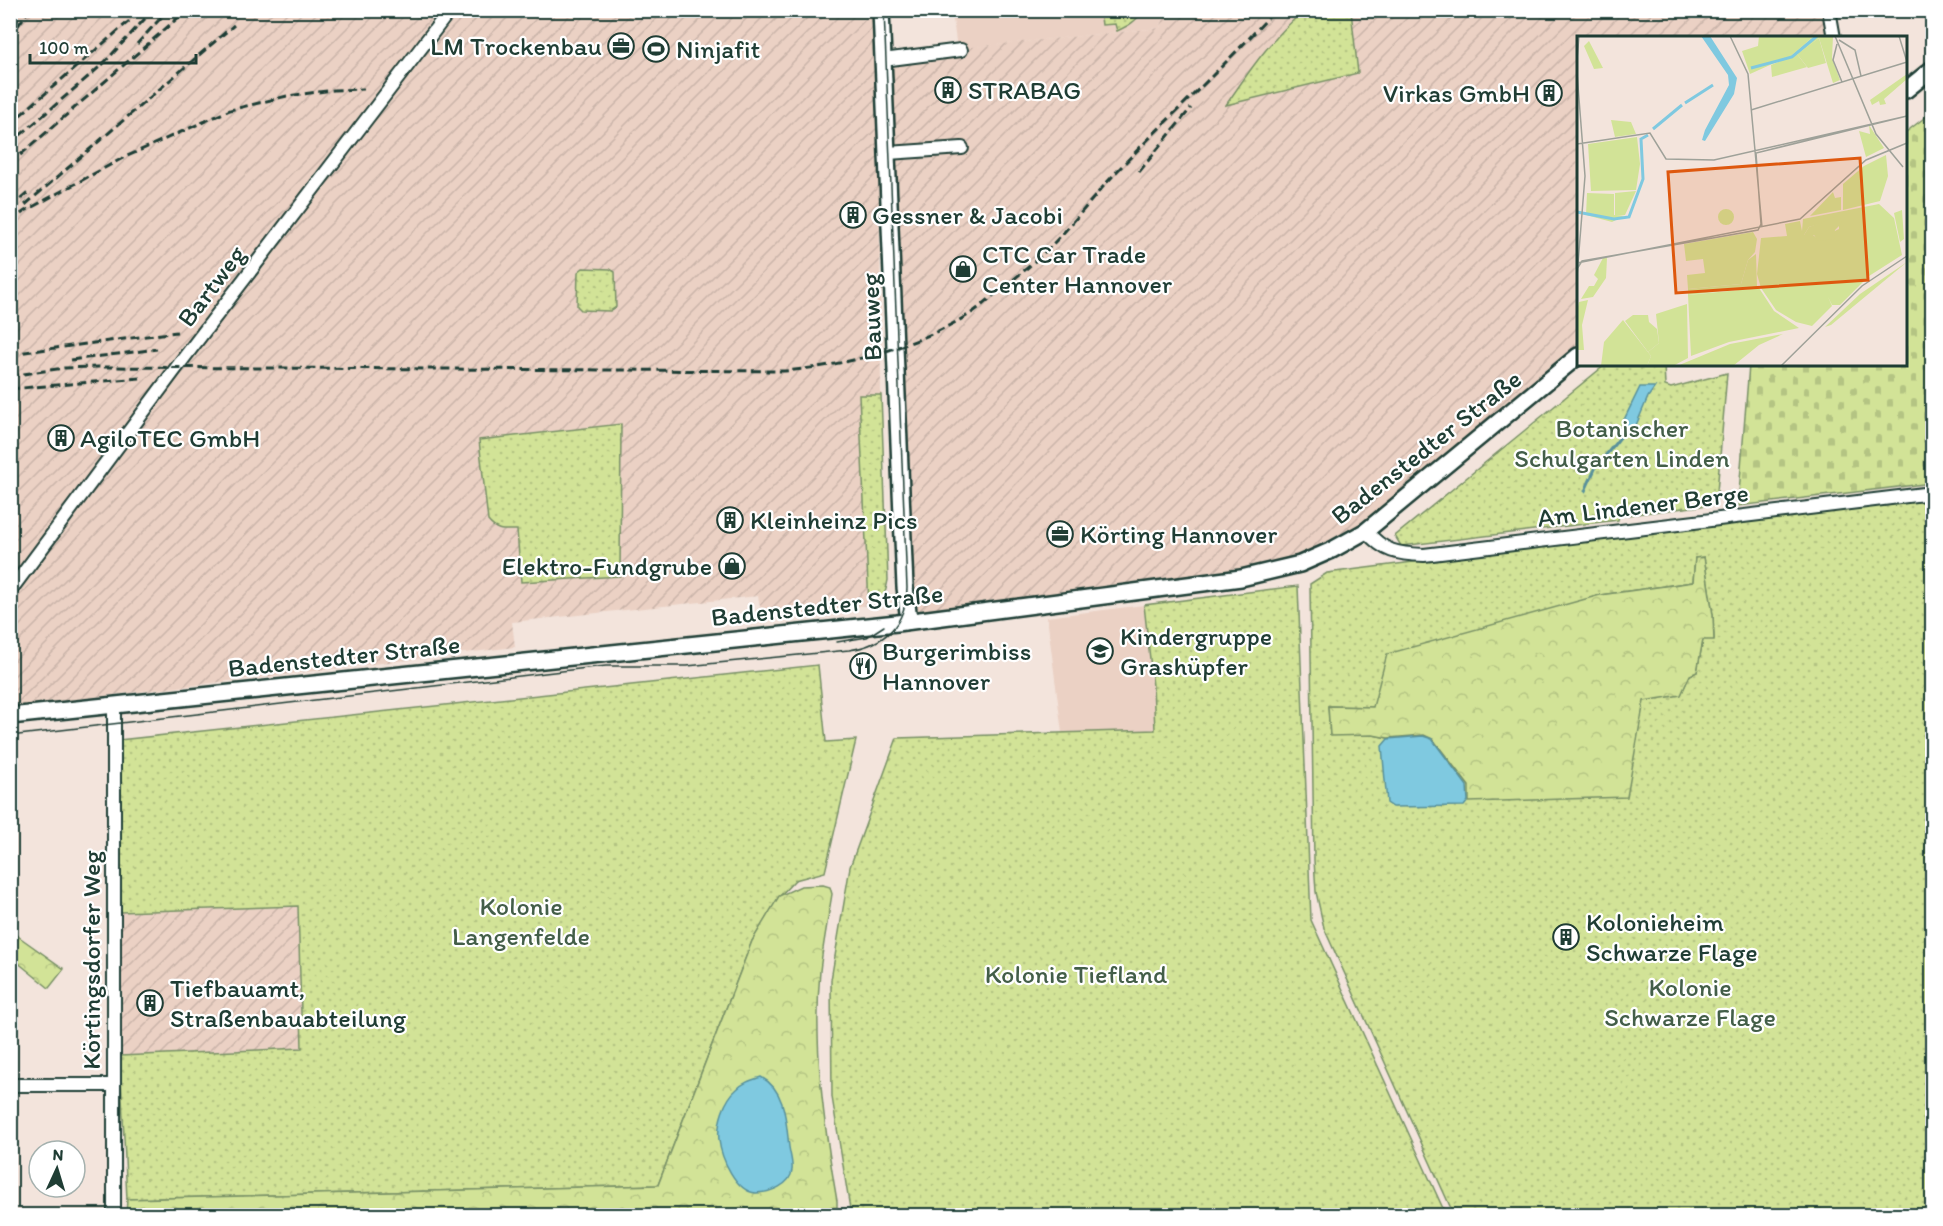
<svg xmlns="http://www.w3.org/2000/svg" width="1943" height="1226" font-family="Itim,sans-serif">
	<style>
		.built { fill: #ebd1c4 }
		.industrial { fill: url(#industrial-furrows) }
		.grass { fill: url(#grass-dots); stroke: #789066; stroke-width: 1.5; fill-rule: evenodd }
		.cemetery { fill: url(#cemetery-stones); stroke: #789066; stroke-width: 1.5 }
		.park { fill: url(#park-crowns); stroke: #789066; stroke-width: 1.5 }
		.water { fill: #7fc9e0; stroke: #59919b; stroke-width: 1.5 }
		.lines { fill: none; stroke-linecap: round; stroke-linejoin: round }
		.stream { stroke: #59919b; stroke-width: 3 }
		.minor-casing { stroke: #1f3d34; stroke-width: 16 }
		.tertiary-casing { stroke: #1f3d34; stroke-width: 20 }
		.minor { stroke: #fff; stroke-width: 12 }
		.tertiary { stroke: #fff; stroke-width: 15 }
		.tram { stroke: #1f3d34; stroke-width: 1.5 }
		.rail { stroke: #1f3d34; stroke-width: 3; stroke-dasharray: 9 4.5; stroke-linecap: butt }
		.labels { text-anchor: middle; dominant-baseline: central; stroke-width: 4.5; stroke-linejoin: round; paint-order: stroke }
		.poi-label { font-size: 26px; fill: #1f3d34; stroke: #fff; text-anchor: start }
		.street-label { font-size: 26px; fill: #1f3d34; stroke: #fff }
		.park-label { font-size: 26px; fill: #435e48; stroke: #fff }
		.inset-river { fill: none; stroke: #7fc9e0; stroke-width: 3 }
		.inset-road { fill: none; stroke: #9ea199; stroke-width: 1.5 }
		.view { fill: #de580e; fill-opacity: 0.15; stroke: #de580e; stroke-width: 3 }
		.inset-edge { fill: none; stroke: #1f3d34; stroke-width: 3 }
	</style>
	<defs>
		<pattern id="industrial-furrows" width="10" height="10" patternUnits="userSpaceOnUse" patternTransform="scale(1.5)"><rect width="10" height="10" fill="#ebd1c4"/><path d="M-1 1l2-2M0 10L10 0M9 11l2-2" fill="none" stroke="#c9b4a9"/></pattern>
		<pattern id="grass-dots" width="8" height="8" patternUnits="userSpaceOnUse" patternTransform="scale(1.5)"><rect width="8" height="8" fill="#d2e397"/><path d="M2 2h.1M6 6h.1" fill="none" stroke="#b4c483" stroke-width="1.8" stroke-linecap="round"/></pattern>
		<pattern id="cemetery-stones" width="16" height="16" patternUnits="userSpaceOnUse" patternTransform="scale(1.5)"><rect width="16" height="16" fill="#d2e397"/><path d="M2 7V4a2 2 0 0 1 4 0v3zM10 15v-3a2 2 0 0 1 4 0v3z" fill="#b4c483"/></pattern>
		<pattern id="park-crowns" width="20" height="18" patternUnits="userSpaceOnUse" patternTransform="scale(1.5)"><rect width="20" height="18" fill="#d2e397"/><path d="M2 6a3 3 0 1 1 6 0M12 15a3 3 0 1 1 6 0" fill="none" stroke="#b4c483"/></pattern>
	</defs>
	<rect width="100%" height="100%" fill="#f3e4dc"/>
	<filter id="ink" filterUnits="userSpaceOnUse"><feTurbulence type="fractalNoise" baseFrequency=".0167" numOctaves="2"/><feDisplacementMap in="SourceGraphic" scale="12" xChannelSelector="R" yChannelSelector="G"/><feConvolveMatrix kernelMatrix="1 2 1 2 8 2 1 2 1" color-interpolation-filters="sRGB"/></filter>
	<g filter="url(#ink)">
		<g class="built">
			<polygon points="1165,10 1165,16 1160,28 957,49 952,11"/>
			<polygon points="1144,605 1153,686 1156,730 1062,733 1047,617"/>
		</g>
		<g class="industrial">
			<polygon points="1165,10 1829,10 1834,37 1578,38 1578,356 1366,531 1300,564 909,621 884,58 962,48 1160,28 1165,16"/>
			<polygon points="10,11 874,11 879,145 881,395 888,561 888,580 885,595 878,602 869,605 762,616 758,596 512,622 515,647 11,707"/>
			<polygon points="298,906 302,1048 120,1056 120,912"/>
		</g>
		<g class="grass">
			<path d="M1305,10L1351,11L1358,73L1226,105C1249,71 1273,36 1305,10Z"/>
			<path d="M1100,11V10L1142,11C1137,21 1128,26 1117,31L1115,24L1102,25Z"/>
			<polygon points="583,268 610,269 615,272 616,307 610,311 581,310 577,306 578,272"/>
			<polygon points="1605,365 1664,365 1665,386 1671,388 1727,373 1716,504 1619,516 1618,520 1401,546 1395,536"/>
			<path d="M859,395H881L888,580C885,595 885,600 869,605Z"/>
			<path d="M621,424L620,576L521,582L517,530C504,530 497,532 488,521L479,440Z"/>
			<path d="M1932,496V1207L1922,1216L1454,1215L1324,928L1316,892L1314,860L1310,584L1327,573ZM1704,557L1713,615L1714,639H1703L1697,672L1690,675L1681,694L1644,700L1469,786L1433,739L1424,735L1388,738L1373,735H1330L1328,706L1373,707L1600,595L1693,582L1695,558Z"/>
			<polygon points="1298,586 1311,920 1446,1215 851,1215 832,1097 831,980 850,867 897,738 1155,730 1153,686 1144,605"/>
			<polygon points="818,665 826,742 856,740 825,872 795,880 780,896 752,941 658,1185 127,1199 120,1056 302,1048 298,906 120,912 119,740"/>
		</g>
		<polygon class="cemetery" points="1932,112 1932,483 1738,506 1749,365 1906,364 1906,132"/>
		<g class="park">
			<polygon points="1704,557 1713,615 1714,640 1703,640 1697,672 1690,675 1681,695 1644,701 1627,797 1469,802 1469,786 1433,739 1424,735 1388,738 1373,735 1330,736 1328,706 1373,707 1387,654 1600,595 1693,582 1695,558"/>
			<path d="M823,885L830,887L832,894C828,919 823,945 820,971C813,1047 824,1126 837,1201V1207L833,1215L126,1216L127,1199L658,1185L752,941L779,896L801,886Z"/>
			<polygon points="15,934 64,969 49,988 11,957 11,945"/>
		</g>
		<g class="water">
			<polygon points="1640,387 1655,387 1648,397 1634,430 1621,436 1620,428"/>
			<polygon points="1423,736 1432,739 1467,786 1468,801 1464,806 1393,807 1387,803 1382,746 1388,739"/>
			<path d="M761,1077C786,1090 786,1122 789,1147C790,1154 793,1163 792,1170C791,1185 770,1193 756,1193C736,1192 721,1158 719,1140C717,1123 724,1100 737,1089C744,1082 752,1080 761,1077Z"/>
		</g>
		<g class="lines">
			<g class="stream">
				<polyline points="1598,465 1621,436"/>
				<polyline points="1585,491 1595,469"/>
			</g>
			<g class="minor-casing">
				<g id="minor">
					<polyline points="1829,10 1834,38"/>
					<polyline points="883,60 961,50"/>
					<polyline points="888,153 962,148"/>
					<path d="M1366,531C1384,552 1397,554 1424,555L1932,493"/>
					<polyline points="10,591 177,367 450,10"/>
					<polyline points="10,1085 114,1085"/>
					<polyline points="114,1216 114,704"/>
				</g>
			</g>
			<g class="tertiary-casing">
				<g id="tertiary">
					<polyline points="881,10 905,587 909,621"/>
					<polyline points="1906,90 1932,69"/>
					<polyline points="10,716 897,623 1241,578 1300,564 1332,550 1366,531 1578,356"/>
				</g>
			</g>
			<use href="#minor" class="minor"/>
			<use href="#tertiary" class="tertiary"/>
			<g class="tram">
				<polyline points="837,642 867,637 884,626"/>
				<path d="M10,736L587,668L606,666H687L849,650C885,645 906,624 907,588L884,10"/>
			</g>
			<g class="rail">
				<polyline points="10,37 29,10"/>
				<polyline points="137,44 168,10"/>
				<polyline points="10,124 142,10"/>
				<polyline points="10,144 103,64 153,10"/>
				<polyline points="10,164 187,10"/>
				<polyline points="1139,172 1191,108"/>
				<polyline points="25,205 234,25"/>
				<polyline points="10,208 29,192"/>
				<polyline points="10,222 25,211 123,158 230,110 287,96 334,90 364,89"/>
				<polyline points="10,354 177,332"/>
				<polyline points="71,360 157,349"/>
				<path d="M10,376L64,368L98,367L785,371C849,365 915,347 970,314C979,308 987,301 995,294C1016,278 1035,262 1053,244C1077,219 1098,191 1122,166C1173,113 1226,65 1275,10"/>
				<polyline points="10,389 141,378"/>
			</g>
		</g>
	</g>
	<defs>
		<g id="office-ring" transform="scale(1.35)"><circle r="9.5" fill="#fff" stroke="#1f3d34" stroke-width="1.5"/><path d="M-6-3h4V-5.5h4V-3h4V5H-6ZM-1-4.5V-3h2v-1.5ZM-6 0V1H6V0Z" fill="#1f3d34"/></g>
		<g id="stadium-ring" transform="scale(1.35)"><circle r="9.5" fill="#fff" stroke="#1f3d34" stroke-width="1.5"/><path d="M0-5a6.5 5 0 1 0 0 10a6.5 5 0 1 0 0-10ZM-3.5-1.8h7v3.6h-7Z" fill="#1f3d34"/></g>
		<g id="building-ring" transform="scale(1.35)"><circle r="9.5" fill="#fff" stroke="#1f3d34" stroke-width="1.5"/><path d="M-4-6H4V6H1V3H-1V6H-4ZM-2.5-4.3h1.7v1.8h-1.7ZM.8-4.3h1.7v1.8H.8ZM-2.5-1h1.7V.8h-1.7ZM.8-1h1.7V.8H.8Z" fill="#1f3d34"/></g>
		<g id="shop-ring" transform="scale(1.35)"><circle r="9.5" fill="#fff" stroke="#1f3d34" stroke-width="1.5"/><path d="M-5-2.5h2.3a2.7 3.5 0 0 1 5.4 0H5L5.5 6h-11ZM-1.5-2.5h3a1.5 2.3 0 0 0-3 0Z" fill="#1f3d34"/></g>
		<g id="school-ring" transform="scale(1.35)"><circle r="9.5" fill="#fff" stroke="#1f3d34" stroke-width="1.5"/><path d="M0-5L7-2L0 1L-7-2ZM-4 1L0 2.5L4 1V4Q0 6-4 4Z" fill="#1f3d34"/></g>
		<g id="restaurant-ring" transform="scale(1.35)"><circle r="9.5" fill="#fff" stroke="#1f3d34" stroke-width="1.5"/><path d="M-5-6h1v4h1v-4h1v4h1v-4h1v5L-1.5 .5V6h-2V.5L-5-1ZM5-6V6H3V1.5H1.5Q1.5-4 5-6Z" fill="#1f3d34"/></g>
	</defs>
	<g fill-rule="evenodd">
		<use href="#office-ring" x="621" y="46"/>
		<use href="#stadium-ring" x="656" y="49"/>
		<use href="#building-ring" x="948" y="90"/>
		<use href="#building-ring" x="1549" y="93"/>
		<use href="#building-ring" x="853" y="215"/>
		<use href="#shop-ring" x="963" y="269"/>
		<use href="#building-ring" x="61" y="438"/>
		<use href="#building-ring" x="730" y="520"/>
		<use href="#office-ring" x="1060" y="534"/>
		<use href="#shop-ring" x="732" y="566"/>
		<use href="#school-ring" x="1100" y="651"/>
		<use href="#restaurant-ring" x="863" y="666"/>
		<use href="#building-ring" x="1566" y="937"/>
		<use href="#building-ring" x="150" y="1003"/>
	</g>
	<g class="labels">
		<g class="poi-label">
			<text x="602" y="46" text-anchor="end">LM Trockenbau</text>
			<text x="676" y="49">Ninjafit</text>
			<text x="968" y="90">STRABAG</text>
			<text x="1530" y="93" text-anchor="end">Virkas GmbH</text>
			<text x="872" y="215">Gessner &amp; Jacobi</text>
			<text x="982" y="254">CTC Car Trade<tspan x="982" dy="30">Center Hannover</tspan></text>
			<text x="80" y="438">AgiloTEC GmbH</text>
			<text x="750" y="520">Kleinheinz Pics</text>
			<text x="1080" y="534">Körting Hannover</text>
			<text x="712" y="566" text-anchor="end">Elektro-Fundgrube</text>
			<text x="1120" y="636">Kindergruppe<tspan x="1120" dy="30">Grashüpfer</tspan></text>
			<text x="882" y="651">Burgerimbiss<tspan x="882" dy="30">Hannover</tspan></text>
			<text x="1586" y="922">Kolonieheim<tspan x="1586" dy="30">Schwarze Flage</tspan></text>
			<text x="170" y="988">Tiefbauamt,<tspan x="170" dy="30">Straßenbauabteilung</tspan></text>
		</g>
		<g class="street-label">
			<text transform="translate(211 286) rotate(-53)">Bartweg</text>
			<text transform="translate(871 317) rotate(-92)">Bauweg</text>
			<text transform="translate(1426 447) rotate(-38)">Badenstedter Straße</text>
			<text transform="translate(1643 505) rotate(-7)">Am Lindener Berge</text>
			<text transform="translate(827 605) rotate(-6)">Badenstedter Straße</text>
			<text transform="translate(344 656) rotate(-6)">Badenstedter Straße</text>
			<text transform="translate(91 960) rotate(-90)">Körtingsdorfer Weg</text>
		</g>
		<g class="park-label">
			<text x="1622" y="428">Botanischer<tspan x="1622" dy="30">Schulgarten Linden</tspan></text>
			<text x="521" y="906">Kolonie<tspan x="521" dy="30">Langenfelde</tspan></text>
			<text x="1076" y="974">Kolonie Tiefland</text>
			<text x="1690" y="987">Kolonie<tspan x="1690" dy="30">Schwarze Flage</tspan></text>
		</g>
	</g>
	<g transform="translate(1577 36)">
		<rect width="330" height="330" fill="#f3e4dc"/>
		<path d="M182,0H237L215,19L173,38L165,15L181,10ZM242,2L249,27L231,32L220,18ZM12,5L26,32L17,33L7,10ZM34,84L54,86L59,98L38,101ZM292,89L307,112L289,121L282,95L293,98ZM60,101L63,128L59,154L14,155L11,108ZM59,155L48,179L38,180V157ZM256,156L258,162L264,161V174L233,180ZM302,168L317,182L325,219L292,240L263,269H255L251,261L255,270L235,290L219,286L199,274L184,252L180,238L184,202L210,200L208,188L223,185L225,195L226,183ZM262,182V193L241,203L236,199H227L232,191ZM141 181a8 8 0 1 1 16 0a8 8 0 1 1-16 0ZM325,174L327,203L323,206L317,177ZM176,196L180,203L178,216L171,224L164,248L111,253L110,239L128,237L126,223L109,225L107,208ZM26,222H30L29,242L16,261L4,263L12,250H17L21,243L17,239ZM330,226L254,289L248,291L283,258ZM182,252L197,275L222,292L152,306L114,320L111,259ZM11,264L5,289L7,314H0V275L2,266ZM110,268L111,322L96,330H70L74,320L71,316L82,307L79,278ZM206,298L182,309L156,330H100L153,308Z" fill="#d2e397" fill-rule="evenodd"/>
		<path d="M309,119L311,140L303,165L266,174V148L287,130Z" fill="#d2e397"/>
		<path d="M237,0H256L255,22L263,44L256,47L242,2L214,23L210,22L209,18L215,19ZM330,38V43L307,63L309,68L303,69L302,65L295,69L293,64ZM10,157L37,158V179L47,180L35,186L9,179ZM263,179L265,187L258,194L257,203L241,205L237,199H227L232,191ZM179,218L180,251L111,259V253L164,248L171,224ZM46,284L74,320L70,330H24L27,306Z" fill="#d2e397"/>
		<path d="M220,18L230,31L195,41L194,29ZM56,279H71L72,286L80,293L82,307L71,316L48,285Z" fill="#d2e397"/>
		<path d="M124,0H133L160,42L157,58L128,105L125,104L128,94L152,49L151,39Z" fill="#7fc9e0"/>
		<path class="inset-river" d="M174,32L215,21L240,0M108,67L136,49M76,93L105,69M0,176L37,183L52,181L66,143L64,103L71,99"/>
		<path class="inset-road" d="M153,0L171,38L185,191M258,0L299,98L326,131M322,0L330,26M262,4L278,14L284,40M260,8L256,24L265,46M0,23L2,0M0,37L8,140L0,240M174,74L330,26M0,108L73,97L89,123L137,124L330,80M0,227L223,183L289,124L330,107M0,233L5,225L181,194L184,188L179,117L330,80M204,330L285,250L330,220"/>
		<path class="view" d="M283,122L291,244L99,257L91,136Z"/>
		<rect width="330" height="330" class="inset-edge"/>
	</g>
	<rect width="1943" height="1226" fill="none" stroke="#fff" stroke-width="36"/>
	<rect x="18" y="18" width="1907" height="1190" fill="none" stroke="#1f3d34" stroke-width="2" filter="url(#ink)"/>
	<g transform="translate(57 1169) rotate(4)"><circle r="28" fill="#ffffff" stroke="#a5b1ae" stroke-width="1.5"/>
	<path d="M0-4.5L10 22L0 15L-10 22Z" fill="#1f3d34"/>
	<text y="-9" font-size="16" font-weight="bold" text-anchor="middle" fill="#1f3d34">N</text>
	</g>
	<path d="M30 54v9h166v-9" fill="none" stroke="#1f3d34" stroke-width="3"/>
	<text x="39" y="54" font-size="18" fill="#1f3d34" stroke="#ffffff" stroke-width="4.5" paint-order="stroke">100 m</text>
</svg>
